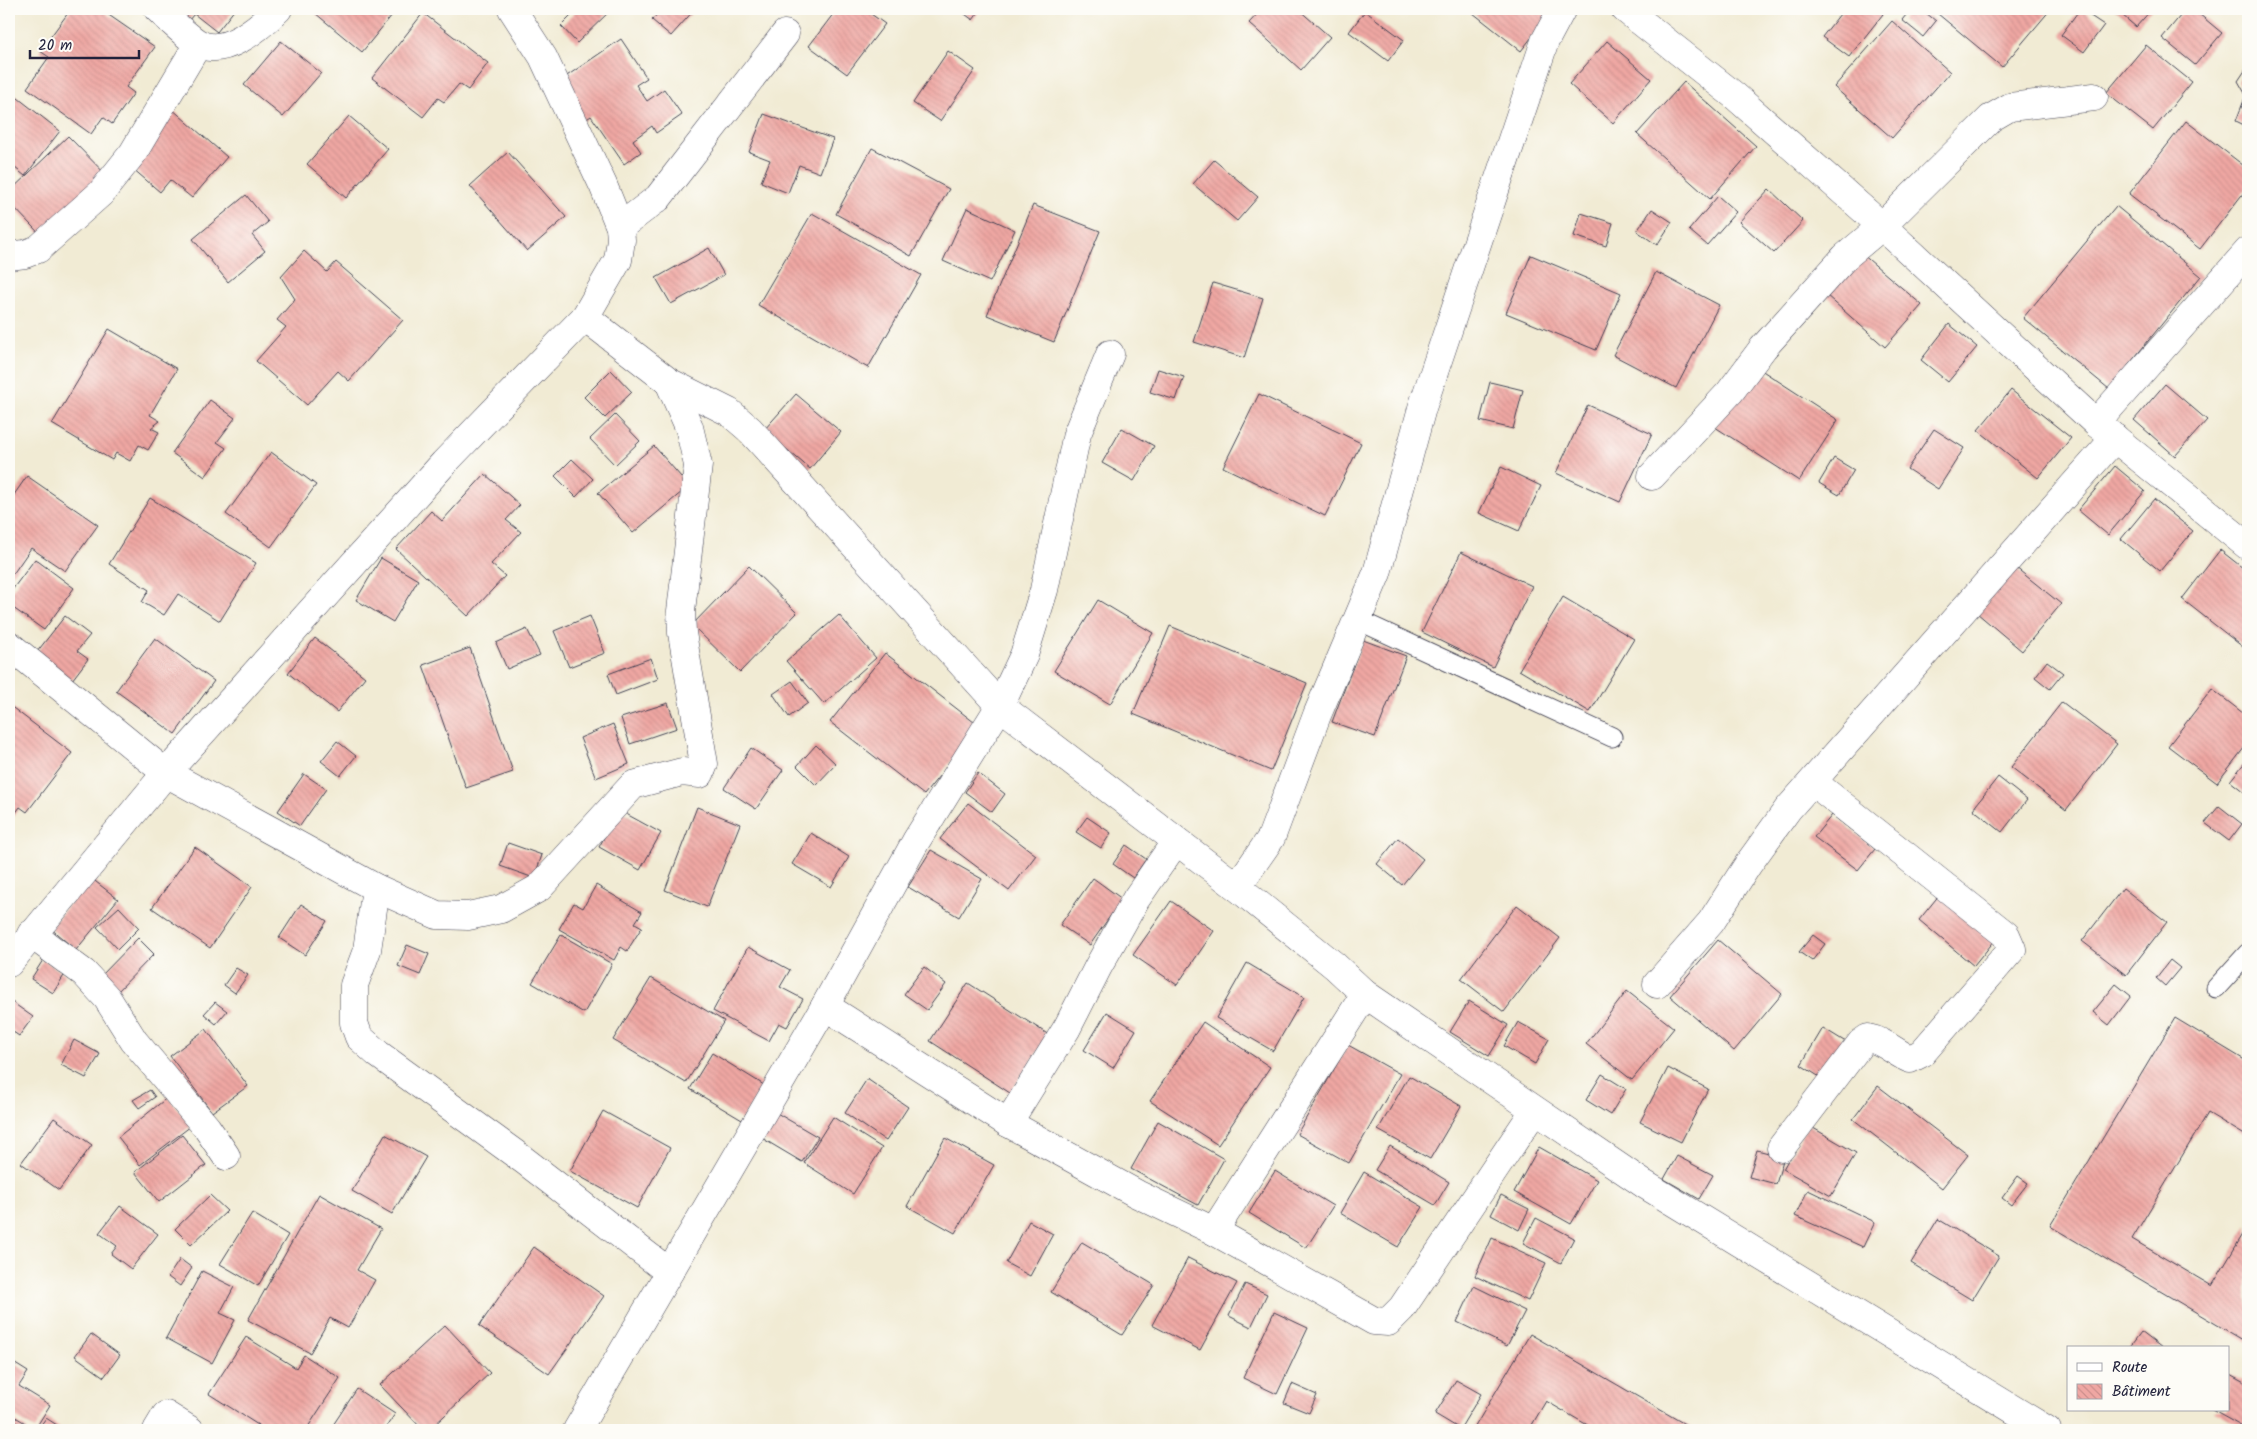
<svg xmlns="http://www.w3.org/2000/svg" width="2257" height="1439" font-family="Kalam,sans-serif">
	<style>
		.building { fill: url(#building-back-hatch) }
		.lines { fill: none; stroke-linecap: round; stroke-linejoin: round }
		.service-casing { stroke: #414052; stroke-width: 21 }
		.minor-casing { stroke: #414052; stroke-width: 29 }
		.service { stroke: #fff; stroke-width: 19 }
		.minor { stroke: #fff; stroke-width: 28 }
	</style>
	<defs>
		<pattern id="building-back-hatch" width="6" height="6" patternUnits="userSpaceOnUse" patternTransform="scale(1.25)"><rect width="6" height="6" fill="#efa7a3"/><path d="M-1 5l2 2M0 0l6 6M5-1l2 2" fill="none" stroke="#cd8f8d"/></pattern>
	</defs>
	<rect width="100%" height="100%" fill="#fdfcf7"/>
	<filter id="ink" filterUnits="userSpaceOnUse"><feTurbulence type="fractalNoise" baseFrequency=".02" numOctaves="2"/><feDisplacementMap in="SourceGraphic" scale="10" xChannelSelector="R" yChannelSelector="G"/><feConvolveMatrix kernelMatrix="1 2 1 2 8 2 1 2 1" color-interpolation-filters="sRGB"/></filter>
	<filter id="wash" filterUnits="userSpaceOnUse"><feTurbulence type="fractalNoise" baseFrequency=".0096" numOctaves="4" result="noise"/><feDisplacementMap in="SourceGraphic" scale="20" xChannelSelector="R" yChannelSelector="G"/><feGaussianBlur stdDeviation="1.12" result="paint"/><feColorMatrix in="noise" values="0 0 0 0 0 0 0 0 0 0 0 0 0 0 0 0 0 1.4 0 .05"/><feComposite in="paint" operator="in"/></filter>
	<g filter="url(#wash)">
		<rect width="100%" height="100%" fill="#f1ebd4"/>
		<g id="blocks">
			<g class="building">
				<polygon points="71,9 100,9 155,47 126,87 134,93 112,124 103,117 91,134 27,88 49,57 40,51"/>
				<polygon points="160,9 235,9 217,32 194,14 183,27"/>
				<polygon points="319,9 397,9 362,52 315,13"/>
				<polygon points="578,9 612,9 577,43 561,26"/>
				<polygon points="662,9 695,9 671,36 652,20"/>
				<polygon points="837,9 864,9 885,24 847,74 809,46"/>
				<polygon points="958,9 981,9 973,20"/>
				<polygon points="1262,9 1298,9 1330,37 1301,70 1249,23"/>
				<polygon points="1468,9 1540,9 1549,15 1521,51"/>
				<polygon points="1844,9 1877,9 1883,14 1849,57 1822,37"/>
				<polygon points="1911,9 1921,9 1936,21 1923,37 1902,20"/>
				<polygon points="1932,9 2051,9 2002,67"/>
				<polygon points="2080,9 2104,25 2084,52 2061,35"/>
				<polygon points="2115,9 2152,9 2136,27"/>
				<polygon points="2186,9 2193,9 2222,33 2195,65 2162,38"/>
				<polygon points="1365,11 1404,40 1388,61 1349,32"/>
				<polygon points="423,13 488,63 468,90 459,84 444,102 438,98 423,117 372,78"/>
				<polygon points="1892,21 1950,72 1892,138 1834,87"/>
				<polygon points="621,39 647,78 636,85 647,101 664,89 682,115 656,133 652,126 633,140 641,152 624,164 591,116 584,121 558,82"/>
				<polygon points="281,41 321,73 283,117 244,85"/>
				<polygon points="1607,41 1651,79 1613,123 1569,84"/>
				<polygon points="2146,45 2192,82 2153,130 2106,93"/>
				<polygon points="948,51 975,70 940,121 913,103"/>
				<polygon points="2248,66 2248,127 2236,121 2246,95 2238,81"/>
				<polygon points="1684,82 1756,146 1710,199 1637,134"/>
				<polygon points="9,91 60,131 25,176 9,163"/>
				<polygon points="171,108 227,157 192,198 170,180 160,192 125,162"/>
				<polygon points="764,114 833,139 820,173 799,165 788,193 761,182 770,160 749,152"/>
				<polygon points="349,116 388,149 346,198 307,164"/>
				<polygon points="2186,121 2248,169 2248,187 2200,249 2129,194"/>
				<polygon points="68,136 117,186 53,248 9,202 9,192"/>
				<polygon points="872,148 949,189 911,256 836,214"/>
				<polygon points="508,152 566,217 527,251 470,186"/>
				<polygon points="1214,160 1258,197 1237,221 1193,184"/>
				<polygon points="1769,189 1803,221 1774,253 1739,222"/>
				<polygon points="246,195 268,222 252,235 265,251 228,282 193,239"/>
				<polygon points="1718,196 1736,212 1707,245 1689,230"/>
				<polygon points="1033,205 1100,231 1054,342 987,315"/>
				<polygon points="2116,206 2201,276 2109,389 2023,318"/>
				<polygon points="967,208 1015,230 990,282 943,261"/>
				<polygon points="1652,209 1672,222 1657,245 1637,231"/>
				<polygon points="812,213 921,275 868,368 758,305"/>
				<polygon points="1581,213 1613,223 1606,246 1574,236"/>
				<polygon points="709,248 724,275 671,304 656,278"/>
				<polygon points="304,251 327,272 336,262 403,320 349,381 338,371 307,405 256,361 286,327 277,320 295,299 281,277"/>
				<polygon points="1862,254 1922,305 1885,347 1826,295"/>
				<polygon points="1531,255 1621,293 1596,350 1506,313"/>
				<polygon points="1656,272 1719,305 1676,388 1613,355"/>
				<polygon points="1213,283 1263,298 1244,358 1194,342"/>
				<polygon points="1949,324 1977,347 1948,382 1921,360"/>
				<polygon points="109,329 177,369 150,415 160,421 151,428 159,432 148,450 139,445 130,461 116,453 112,460 52,424"/>
				<polygon points="1755,366 1838,420 1799,481 1715,427"/>
				<polygon points="1158,369 1184,377 1176,400 1150,392"/>
				<polygon points="611,370 632,392 605,418 584,397"/>
				<polygon points="1490,382 1523,390 1513,429 1480,421"/>
				<polygon points="2165,384 2207,420 2175,456 2134,420"/>
				<polygon points="2011,390 2071,438 2038,478 1978,430"/>
				<polygon points="796,394 841,432 810,469 764,430"/>
				<polygon points="1259,394 1361,443 1325,516 1223,467"/>
				<polygon points="210,400 235,418 217,442 226,448 205,477 172,453"/>
				<polygon points="1588,405 1652,434 1620,502 1556,473"/>
				<polygon points="615,415 640,441 615,465 590,439"/>
				<polygon points="1122,428 1154,446 1134,481 1102,463"/>
				<polygon points="1934,429 1964,448 1938,489 1907,469"/>
				<polygon points="654,446 689,486 633,533 598,493"/>
				<polygon points="271,452 316,485 271,547 226,514"/>
				<polygon points="1834,458 1854,470 1839,495 1819,483"/>
				<polygon points="572,459 593,479 576,497 555,476"/>
				<polygon points="2115,466 2145,491 2108,535 2078,510"/>
				<polygon points="1501,467 1541,486 1519,531 1479,513"/>
				<polygon points="485,474 520,505 506,520 521,532 491,564 505,576 468,616 396,549 431,511 442,521"/>
				<polygon points="27,476 98,525 65,571 31,548 13,574 9,571 9,502"/>
				<polygon points="150,498 256,563 220,621 178,594 164,615 142,602 149,590 109,564"/>
				<polygon points="2154,499 2193,531 2160,571 2121,539"/>
				<polygon points="2220,550 2248,572 2248,651 2182,599"/>
				<polygon points="1461,552 1532,586 1493,667 1422,632"/>
				<polygon points="381,558 418,580 393,622 356,600"/>
				<polygon points="35,559 74,588 44,630 9,605 9,594"/>
				<polygon points="749,566 797,613 740,672 692,625"/>
				<polygon points="2015,567 2061,604 2022,651 1977,613"/>
				<polygon points="1563,597 1634,639 1590,712 1519,670"/>
				<polygon points="1098,600 1153,633 1110,704 1054,671"/>
				<polygon points="839,615 876,658 824,704 786,661"/>
				<polygon points="65,616 90,635 77,651 88,659 69,684 33,657"/>
				<polygon points="590,616 605,653 569,667 554,631"/>
				<polygon points="1170,626 1307,683 1271,771 1133,714"/>
				<polygon points="527,629 540,655 507,669 496,643"/>
				<polygon points="155,638 214,681 175,734 116,691"/>
				<polygon points="315,638 365,677 337,712 288,673"/>
				<polygon points="1363,640 1406,656 1375,737 1332,722"/>
				<polygon points="470,648 513,772 466,788 423,665"/>
				<polygon points="885,653 979,726 924,795 830,722"/>
				<polygon points="651,658 658,679 616,695 608,674"/>
				<polygon points="2047,661 2063,673 2050,689 2035,677"/>
				<polygon points="792,681 808,703 789,717 773,694"/>
				<polygon points="2212,689 2248,717 2248,743 2217,783 2168,746"/>
				<polygon points="2062,702 2117,744 2066,810 2011,767"/>
				<polygon points="668,703 677,728 630,744 621,718"/>
				<polygon points="9,705 72,753 27,812 20,807 9,822"/>
				<polygon points="613,724 629,764 596,778 580,738"/>
				<polygon points="337,741 356,756 340,776 321,761"/>
				<polygon points="816,745 836,764 816,785 797,766"/>
				<polygon points="751,748 783,770 756,809 724,788"/>
				<polygon points="2246,761 2248,762 2248,795 2230,781"/>
				<polygon points="978,773 1005,794 992,812 965,792"/>
				<polygon points="304,774 326,789 300,826 278,811"/>
				<polygon points="1998,777 2027,800 2002,832 1973,809"/>
				<polygon points="968,803 1036,855 1009,891 940,839"/>
				<polygon points="2219,806 2242,824 2229,841 2205,823"/>
				<polygon points="697,807 740,824 707,907 665,890"/>
				<polygon points="619,810 661,833 640,870 599,847"/>
				<polygon points="1832,815 1875,849 1858,870 1814,837"/>
				<polygon points="1087,817 1111,833 1101,848 1076,832"/>
				<polygon points="811,833 849,857 831,887 792,864"/>
				<polygon points="1398,838 1423,859 1402,885 1377,864"/>
				<polygon points="508,843 542,855 534,878 500,866"/>
				<polygon points="1126,845 1146,859 1133,878 1113,864"/>
				<polygon points="195,847 252,887 210,948 152,908"/>
				<polygon points="931,850 982,879 959,917 908,887"/>
				<polygon points="91,878 118,899 76,950 50,928"/>
				<polygon points="1093,878 1122,899 1090,945 1060,925"/>
				<polygon points="596,885 642,912 635,923 642,927 627,951 621,947 614,960 559,929 574,903 583,908"/>
				<polygon points="2123,888 2167,922 2126,975 2082,941"/>
				<polygon points="1940,894 1995,940 1974,966 1919,920"/>
				<polygon points="1171,901 1214,931 1177,985 1133,955"/>
				<polygon points="301,904 327,921 305,955 279,938"/>
				<polygon points="1517,905 1560,938 1504,1012 1461,979"/>
				<polygon points="119,907 139,928 118,949 97,927"/>
				<polygon points="561,935 612,964 584,1013 532,983"/>
				<polygon points="1813,935 1825,944 1812,961 1799,952"/>
				<polygon points="138,938 154,954 114,995 98,979"/>
				<polygon points="1718,940 1782,994 1734,1051 1670,996"/>
				<polygon points="407,945 429,954 420,975 398,966"/>
				<polygon points="748,947 790,970 780,987 803,999 787,1027 779,1023 769,1041 713,1011"/>
				<polygon points="43,960 65,974 53,993 31,979"/>
				<polygon points="2170,960 2180,968 2165,986 2156,978"/>
				<polygon points="1247,963 1304,997 1273,1051 1216,1018"/>
				<polygon points="924,967 946,984 927,1010 904,994"/>
				<polygon points="236,968 248,975 235,993 224,985"/>
				<polygon points="651,978 724,1021 686,1083 613,1040"/>
				<polygon points="968,983 1049,1035 1010,1093 930,1041"/>
				<polygon points="2116,984 2131,996 2109,1025 2093,1012"/>
				<polygon points="1627,991 1674,1028 1632,1080 1586,1044"/>
				<polygon points="9,1000 33,1017 19,1036 9,1029"/>
				<polygon points="1469,1001 1508,1025 1489,1056 1450,1032"/>
				<polygon points="215,1002 227,1011 216,1024 204,1014"/>
				<polygon points="1107,1012 1136,1030 1113,1068 1084,1050"/>
				<polygon points="2175,1018 2248,1062 2248,1137 2208,1113 2132,1239 2212,1286 2248,1226 2248,1343 2050,1226"/>
				<polygon points="1203,1022 1270,1067 1218,1145 1150,1101"/>
				<polygon points="1518,1022 1549,1039 1535,1064 1504,1046"/>
				<polygon points="1823,1028 1849,1044 1826,1081 1801,1065"/>
				<polygon points="206,1029 248,1086 212,1112 170,1056"/>
				<polygon points="74,1040 100,1054 86,1078 61,1065"/>
				<polygon points="1348,1045 1400,1074 1349,1163 1297,1134"/>
				<polygon points="712,1053 764,1085 742,1120 690,1089"/>
				<polygon points="1668,1068 1708,1089 1681,1142 1640,1122"/>
				<polygon points="1602,1074 1626,1089 1610,1115 1586,1100"/>
				<polygon points="1409,1076 1461,1106 1430,1159 1378,1130"/>
				<polygon points="867,1079 908,1107 886,1141 845,1113"/>
				<polygon points="1878,1086 1968,1155 1942,1188 1853,1119"/>
				<polygon points="150,1090 155,1097 139,1108 133,1100"/>
				<polygon points="168,1097 191,1126 140,1165 118,1137"/>
				<polygon points="603,1111 670,1148 637,1208 570,1171"/>
				<polygon points="775,1112 818,1137 802,1162 760,1137"/>
				<polygon points="833,1117 882,1148 853,1194 804,1163"/>
				<polygon points="54,1118 92,1145 59,1190 21,1163"/>
				<polygon points="1158,1121 1224,1159 1198,1205 1131,1169"/>
				<polygon points="1808,1125 1856,1153 1831,1196 1783,1169"/>
				<polygon points="385,1134 426,1157 392,1214 352,1191"/>
				<polygon points="182,1135 206,1165 159,1202 135,1172"/>
				<polygon points="945,1138 994,1165 955,1233 907,1206"/>
				<polygon points="1390,1146 1449,1182 1435,1205 1375,1170"/>
				<polygon points="1539,1147 1597,1180 1571,1224 1514,1192"/>
				<polygon points="1757,1150 1784,1157 1776,1184 1749,1177"/>
				<polygon points="1677,1156 1713,1175 1699,1199 1664,1179"/>
				<polygon points="1275,1171 1333,1206 1306,1248 1249,1213"/>
				<polygon points="1364,1172 1423,1207 1398,1247 1340,1213"/>
				<polygon points="2018,1176 2028,1183 2011,1205 2002,1198"/>
				<polygon points="1808,1190 1875,1222 1863,1247 1795,1216"/>
				<polygon points="319,1194 381,1229 357,1270 375,1280 348,1328 330,1318 310,1353 248,1320"/>
				<polygon points="210,1195 227,1211 191,1245 175,1229"/>
				<polygon points="1501,1195 1529,1209 1519,1230 1491,1215"/>
				<polygon points="120,1206 158,1234 131,1269 111,1254 117,1246 99,1233"/>
				<polygon points="252,1213 288,1235 258,1286 220,1264"/>
				<polygon points="1536,1218 1574,1238 1561,1263 1523,1243"/>
				<polygon points="1938,1219 1999,1256 1972,1300 1911,1263"/>
				<polygon points="1029,1221 1053,1234 1030,1276 1006,1263"/>
				<polygon points="1492,1238 1546,1263 1528,1301 1475,1276"/>
				<polygon points="1082,1242 1154,1285 1122,1335 1051,1292"/>
				<polygon points="534,1247 604,1296 549,1374 479,1326"/>
				<polygon points="1188,1258 1237,1283 1200,1350 1152,1325"/>
				<polygon points="180,1259 192,1268 180,1286 168,1277"/>
				<polygon points="202,1271 234,1287 220,1313 235,1320 212,1363 166,1338"/>
				<polygon points="1245,1284 1267,1294 1251,1327 1229,1316"/>
				<polygon points="1474,1286 1525,1311 1507,1346 1457,1322"/>
				<polygon points="1274,1312 1308,1328 1277,1394 1243,1378"/>
				<polygon points="445,1325 490,1373 429,1430 423,1430 380,1385"/>
				<polygon points="2141,1332 2162,1348 2129,1348"/>
				<polygon points="91,1334 120,1355 104,1377 75,1356"/>
				<polygon points="1530,1334 1695,1430 1596,1430 1546,1401 1529,1430 1473,1430"/>
				<polygon points="246,1337 296,1368 304,1355 340,1378 306,1430 266,1430 209,1394"/>
				<polygon points="9,1360 28,1372 19,1386 50,1405 35,1429 9,1413"/>
				<polygon points="2228,1373 2248,1384 2248,1430 2212,1410 2228,1410"/>
				<polygon points="1456,1380 1481,1394 1460,1429 1435,1414"/>
				<polygon points="1292,1384 1317,1395 1309,1413 1284,1403"/>
				<polygon points="357,1389 395,1414 384,1430 335,1430 331,1428"/>
				<polygon points="9,1417 28,1430 9,1430"/>
				<polygon points="46,1418 60,1427 58,1430 37,1430"/>
			</g>
		</g>
	</g>
	<g filter="url(#ink)">
		<use href="#blocks" fill-opacity="0" stroke="#414052" stroke-width="1"/>
		<g class="lines">
			<g class="service-casing">
				<g id="service">
					<polyline points="1358,620 1612,737"/>
					<polyline points="2216,988 2248,953"/>
				</g>
			</g>
			<g class="minor-casing">
				<g id="minor">
					<path d="M158,9C170,20 183,33 196,42C223,60 261,26 278,9"/>
					<polyline points="1625,9 1735,96 1882,226 2096,423 2248,546"/>
					<polyline points="620,227 658,198 785,34"/>
					<polyline points="9,256 25,254 38,249 101,193 133,153 198,44"/>
					<polyline points="585,317 669,382 729,412 750,430 1000,706 1237,887 1335,966 1365,994 1644,1184 2047,1430"/>
					<polyline points="2096,423 2248,251"/>
					<polyline points="1652,476 1730,392 1763,348 1845,257 1882,226 1991,118 2010,107 2094,97"/>
					<polyline points="9,645 166,773 376,888 437,915 468,916 501,909 539,888 633,785 682,772 700,774 704,764 682,633 681,611 698,465 689,427 669,382"/>
					<polyline points="1237,887 1271,838 1317,715 1377,573 1422,408 1545,41 1562,9"/>
					<polyline points="376,888 367,950 354,985 354,1023 359,1037 378,1054 525,1161 669,1272"/>
					<polyline points="31,934 84,973 107,998 134,1041 207,1128 226,1156"/>
					<polyline points="9,963 166,773 444,463 585,317 618,260 621,240 620,227 603,185 543,57 512,9"/>
					<polyline points="1657,984 1711,922 1749,863 1788,809 2115,438"/>
					<polyline points="825,1006 1008,1123 1137,1194 1214,1231 1374,1321 1388,1322 1402,1308 1534,1111"/>
					<polyline points="1008,1123 1067,1028 1098,967 1136,899 1176,841"/>
					<path d="M1781,1148L1861,1043L1868,1038C1885,1041 1895,1053 1910,1059L1922,1053L2012,949L2006,935L1813,782"/>
					<polyline points="1214,1231 1365,994"/>
					<polyline points="157,1430 166,1415 190,1430"/>
					<polyline points="577,1430 825,1006 916,841 1000,706 1024,655 1044,590 1077,434 1110,354"/>
				</g>
			</g>
			<use href="#service" class="service"/>
			<use href="#minor" class="minor"/>
		</g>
	</g>
	<rect width="2257" height="1439" fill="none" stroke="#fdfcf7" stroke-width="30"/>
	<rect x="2067" y="1346" width="162" height="65" fill="#fdfcf7" stroke="#a5a5ac"/>
	<rect x="2077" y="1363" width="25" height="8" fill="#ffffff" stroke="#a5a5ac"/>
	<text x="2112" y="1372" font-size="15" fill="#22223b">Route</text>
	<rect x="2077" y="1384" width="25" height="15" fill="url(#building-back-hatch)" stroke="#a5a5ac"/>
	<text x="2112" y="1396" font-size="15" fill="#22223b">Bâtiment</text>
	<path d="M30 50v8h109v-8" fill="none" stroke="#22223b" stroke-width="2.5"/>
	<text x="38" y="50" font-size="15" fill="#22223b" stroke="#fdfcf7" stroke-width="4" paint-order="stroke">20 m</text>
</svg>
